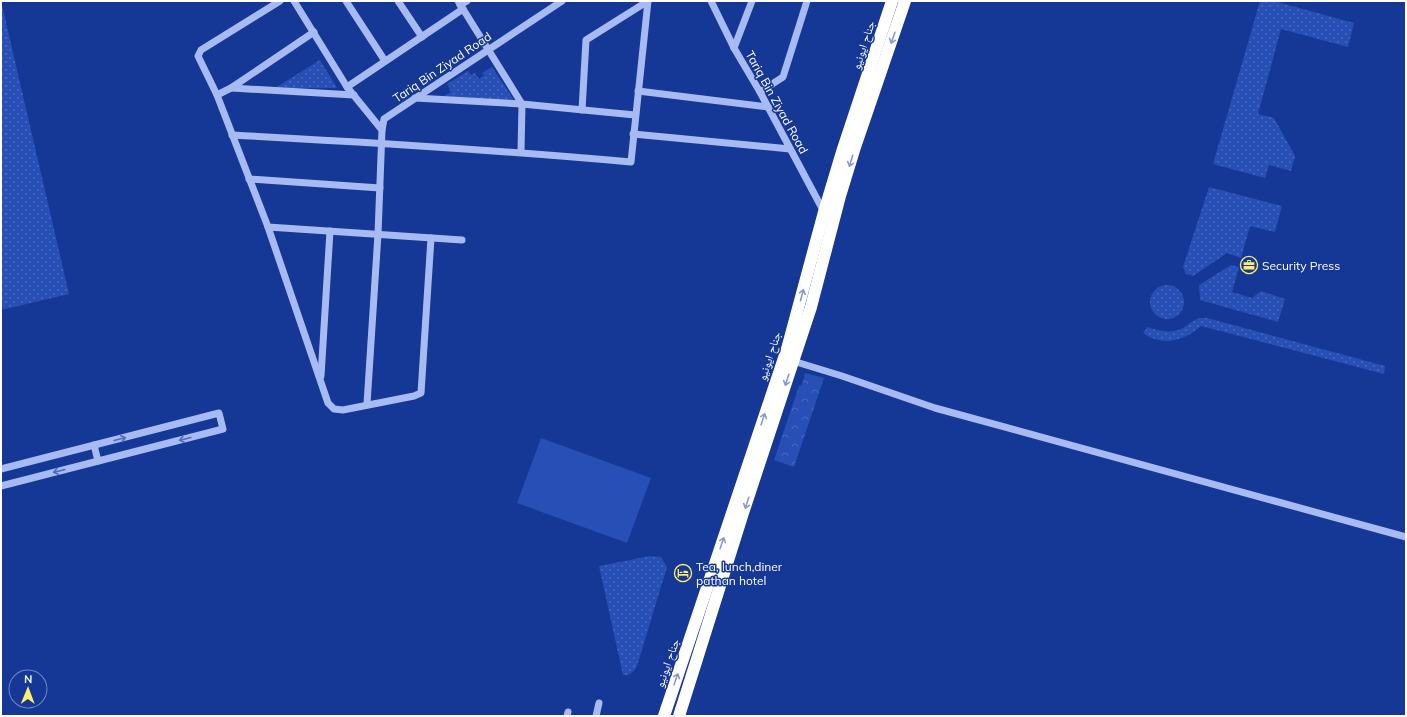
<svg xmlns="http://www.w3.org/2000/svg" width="1407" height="717" font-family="Mulish,'Noto Naskh Arabic',sans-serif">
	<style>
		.grass { fill: url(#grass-dots) }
		.forest { fill: url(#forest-crowns) }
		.pitch { fill: #284fb5 }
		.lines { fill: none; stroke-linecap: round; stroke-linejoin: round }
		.minor { stroke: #a7bbf2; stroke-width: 7 }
		.highway { stroke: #fff; stroke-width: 12 }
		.oneway { stroke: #8a9bca }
		.oneway2 { stroke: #4f6cbb }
		.labels { text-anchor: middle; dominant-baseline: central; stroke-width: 3; stroke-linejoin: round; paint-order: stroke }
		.street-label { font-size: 12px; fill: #fff; stroke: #153796 }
		.poi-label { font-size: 12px; fill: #fff; stroke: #153796; text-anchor: start }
	</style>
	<defs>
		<pattern id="grass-dots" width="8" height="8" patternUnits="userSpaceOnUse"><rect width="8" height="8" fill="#284fb5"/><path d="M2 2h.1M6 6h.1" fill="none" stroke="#4869c0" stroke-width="1.8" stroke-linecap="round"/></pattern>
		<pattern id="forest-crowns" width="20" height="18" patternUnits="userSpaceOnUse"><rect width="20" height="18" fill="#284fb5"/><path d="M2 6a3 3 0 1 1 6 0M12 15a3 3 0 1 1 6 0" fill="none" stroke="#4869c0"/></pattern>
	</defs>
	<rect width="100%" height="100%" fill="#153796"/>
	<g class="grass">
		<polygon points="1,1 69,294 1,310"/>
		<polygon points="1260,1 1274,1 1354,23 1348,47 1281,29 1258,114 1274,118 1295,156 1291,171 1269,165 1265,178 1213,164"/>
		<polygon points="320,60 337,88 275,88"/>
		<polygon points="492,67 514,100 442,97 451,92 447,84 468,71 471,75 475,73 479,79 484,75 482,73"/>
		<polygon points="1209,187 1282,206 1275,232 1250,226 1241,258 1227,253 1193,276 1186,274 1183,267"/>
		<polygon points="1231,265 1239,267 1232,292 1252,298 1261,291 1285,299 1278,322 1200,300 1199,285"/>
		<circle cx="1167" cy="302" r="17"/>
		<path d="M1200,318H1207L1385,366L1384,374L1201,326C1184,341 1163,347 1143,333L1148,327C1158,331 1173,334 1183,328C1189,324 1193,320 1200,318Z"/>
		<polygon points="650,556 661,557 667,567 637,666 634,671 628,675 623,675 599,566"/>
	</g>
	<polygon class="forest" points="805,373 824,378 794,467 774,460 799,386 802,385"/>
	<polygon class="pitch" points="541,438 651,478 627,543 517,503"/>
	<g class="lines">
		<g class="minor">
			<polyline points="280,1 201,50 198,56 217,95 268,227 462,240"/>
			<polyline points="294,1 347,87 382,130 378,234 367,404"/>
			<polyline points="346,1 385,61"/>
			<polyline points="398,1 422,37"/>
			<polyline points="458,1 522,104 521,152"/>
			<polyline points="711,1 734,48 760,92 824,212"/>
			<polyline points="460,5 467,1"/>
			<polyline points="734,48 752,1"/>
			<polyline points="347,87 463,9"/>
			<polyline points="231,88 354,95"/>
			<polyline points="638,91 768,107"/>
			<polyline points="760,92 783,77 807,1"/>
			<polyline points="217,95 231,88 314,32"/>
			<polyline points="415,98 522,104 635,115"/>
			<polyline points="582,110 586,40 648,1"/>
			<polyline points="382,130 384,119 562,1"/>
			<polyline points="633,134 790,149"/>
			<path d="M232,135C365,142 498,150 631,162L648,1"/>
			<polyline points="249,179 380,188"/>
			<polyline points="268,227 328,403 334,409 343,410 414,396 421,393 431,238"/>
			<polyline points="793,361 842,376 935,408 1406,537"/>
			<polyline points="321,376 330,231"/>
			<polyline points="94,445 98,461"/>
			<polyline points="1,469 219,413 223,429 1,486"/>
			<polyline points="567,716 568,712"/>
			<polyline points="596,716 599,703"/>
		</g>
		<g class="highway">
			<polyline points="664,716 787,349 824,212 842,152 892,1"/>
			<polyline points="679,716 743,513 811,307 840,196 855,147 905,1"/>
		</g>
	</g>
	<defs><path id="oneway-shaft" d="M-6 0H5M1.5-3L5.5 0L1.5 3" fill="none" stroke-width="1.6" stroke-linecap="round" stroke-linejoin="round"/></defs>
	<g class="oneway">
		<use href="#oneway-shaft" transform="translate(893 38) rotate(109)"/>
		<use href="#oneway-shaft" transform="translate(851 161) rotate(107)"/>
		<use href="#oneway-shaft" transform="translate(802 295) rotate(-75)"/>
		<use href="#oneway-shaft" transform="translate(787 380) rotate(108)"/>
		<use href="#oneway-shaft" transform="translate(763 419) rotate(-71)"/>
		<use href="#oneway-shaft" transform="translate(747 503) rotate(108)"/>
		<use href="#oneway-shaft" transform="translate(722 543) rotate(-71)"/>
		<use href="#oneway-shaft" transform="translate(676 679) rotate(-71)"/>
	</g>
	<g class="oneway2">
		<use href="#oneway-shaft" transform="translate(120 439) rotate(-14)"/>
		<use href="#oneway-shaft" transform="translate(185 439) rotate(166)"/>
		<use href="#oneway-shaft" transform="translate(59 471) rotate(166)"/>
	</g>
	<defs>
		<g id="office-ring" transform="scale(0.9)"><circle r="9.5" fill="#153796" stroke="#ffee67" stroke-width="1.5"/><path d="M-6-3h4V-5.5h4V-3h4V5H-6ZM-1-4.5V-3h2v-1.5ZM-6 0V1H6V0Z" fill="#ffee67"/></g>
		<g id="hotel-ring" transform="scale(0.9)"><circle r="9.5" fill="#153796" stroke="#ffee67" stroke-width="1.5"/><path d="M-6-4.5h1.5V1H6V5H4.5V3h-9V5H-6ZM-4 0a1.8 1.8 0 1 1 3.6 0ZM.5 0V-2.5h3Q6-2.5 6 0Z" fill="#ffee67"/></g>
	</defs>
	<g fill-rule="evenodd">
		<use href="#office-ring" x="1249" y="265"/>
		<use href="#hotel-ring" x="683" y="573"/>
	</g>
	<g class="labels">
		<g class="street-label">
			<text transform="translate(863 45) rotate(-72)">جناح ایونیو</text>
			<text transform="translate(442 67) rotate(-34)">Tariq Bin Ziyad Road</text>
			<text transform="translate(777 102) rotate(61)">Tariq Bin Ziyad Road</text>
			<text transform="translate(769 356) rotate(-72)">جناح ایونیو</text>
			<text transform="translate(667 663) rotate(-71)">جناح ایونیو</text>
		</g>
		<g class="poi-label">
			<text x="1262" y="265">Security Press</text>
			<text x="696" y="566">Tea, lunch,diner<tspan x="696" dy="14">pathan hotel</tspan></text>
		</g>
	</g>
	<rect width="1407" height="717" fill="none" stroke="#ffffff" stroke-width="4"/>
	<g transform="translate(28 689) rotate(1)"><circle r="19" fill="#153796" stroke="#7387c0"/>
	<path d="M0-3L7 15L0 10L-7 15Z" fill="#ffee67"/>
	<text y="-6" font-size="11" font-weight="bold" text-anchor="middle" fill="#ffffff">N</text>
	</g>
</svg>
